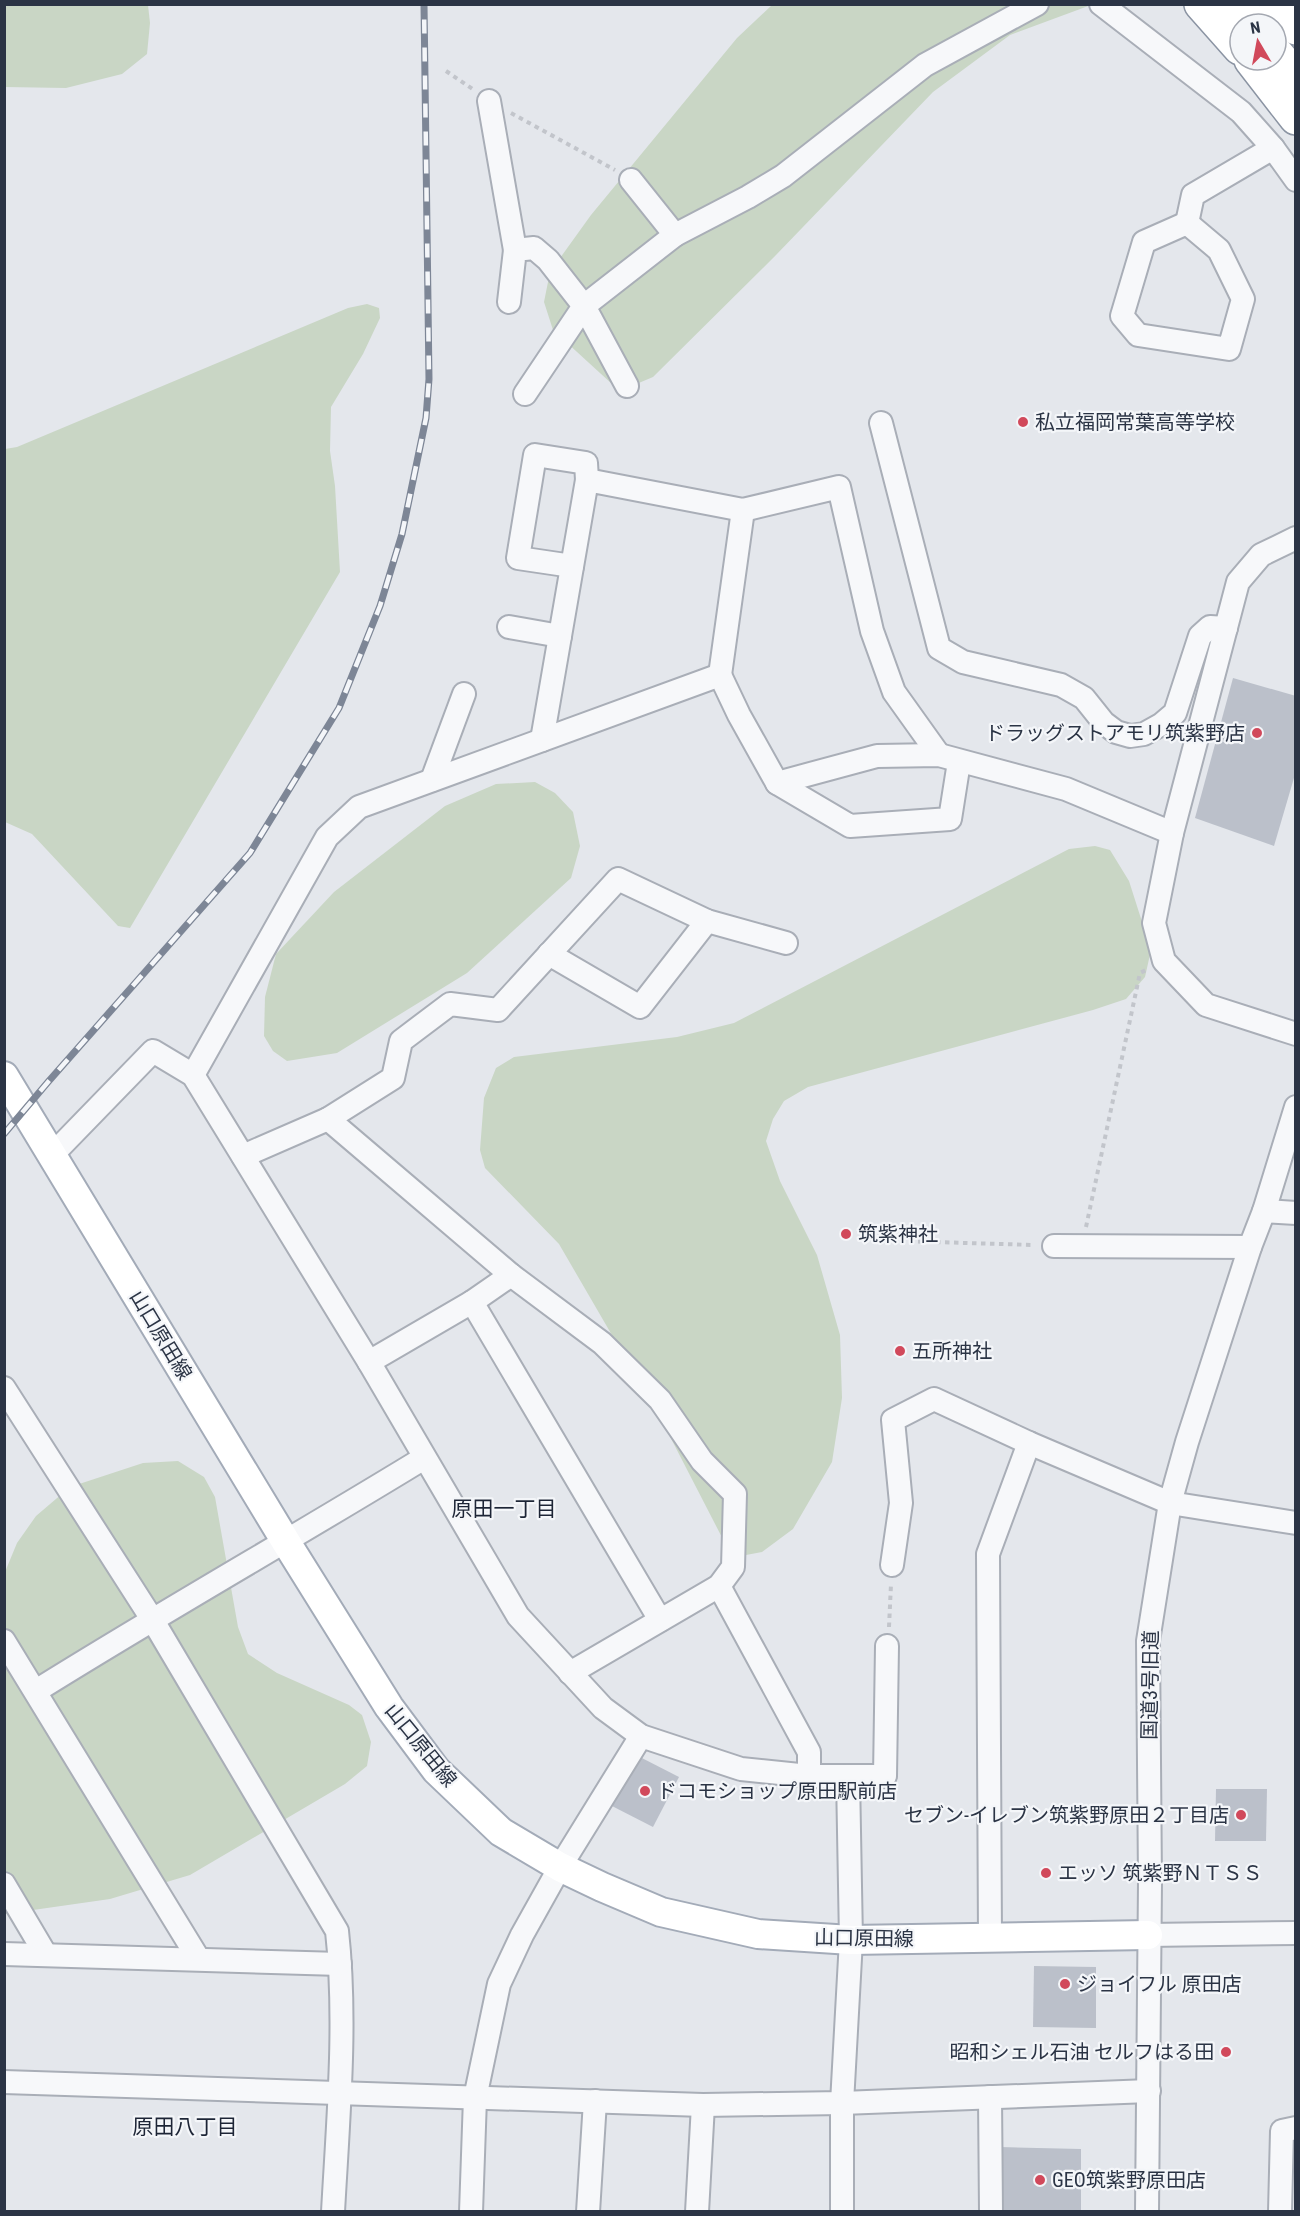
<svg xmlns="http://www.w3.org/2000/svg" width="1300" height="2216" font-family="'Roboto Condensed','Noto Sans JP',sans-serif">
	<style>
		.green { fill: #c9d6c5 }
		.building { fill: #bbc0ca }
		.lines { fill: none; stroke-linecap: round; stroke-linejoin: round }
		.minor-casing { stroke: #a9aeb7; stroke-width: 26 }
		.major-casing { stroke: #a3abb8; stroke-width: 32 }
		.highway-casing { stroke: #8b94a3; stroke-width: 36 }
		.path { stroke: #c2c5cb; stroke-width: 4; stroke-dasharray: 4.5 4.5; stroke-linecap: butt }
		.minor { stroke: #f7f8fa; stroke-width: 22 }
		.major { stroke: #fff; stroke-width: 28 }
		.highway { stroke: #fff; stroke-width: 33 }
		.rail-casing { stroke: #7d8696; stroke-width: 7 }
		.rail { stroke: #f4f6f9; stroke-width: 4.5; stroke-dasharray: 14; stroke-linecap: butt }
		.poi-dot { fill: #d1495b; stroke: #f4f6f9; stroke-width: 2 }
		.labels { text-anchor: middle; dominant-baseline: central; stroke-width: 4.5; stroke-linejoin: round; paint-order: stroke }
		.poi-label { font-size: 20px; fill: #2b3445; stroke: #f4f6f9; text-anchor: start }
		.street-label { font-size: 20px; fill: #2b3445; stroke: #f4f6f9 }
		.neighbourhood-label { font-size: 21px; fill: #1d2536; stroke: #f4f6f9 }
	</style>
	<rect width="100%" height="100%" fill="#e4e7ec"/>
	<g class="green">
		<polygon points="5,4 148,5 150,23 147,54 122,74 66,88 5,87"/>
		<polygon points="772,5 1091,5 1010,35 933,92 776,255 653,377 634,385 612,384 553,330 544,302 550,272 591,215 737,38"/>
		<polygon points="367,304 379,308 380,318 363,354 331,407 330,451 335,486 340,572 130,928 118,926 32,834 5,822 5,449 17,447 348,308"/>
		<polygon points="535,782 555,793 573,812 580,846 571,878 467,973 337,1053 287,1061 273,1051 264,1036 265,997 276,954 334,892 445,806 496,784"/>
		<polygon points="1095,846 1110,850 1129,881 1151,950 1145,977 1126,999 1093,1010 808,1087 784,1101 773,1119 766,1141 780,1181 817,1255 840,1335 842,1398 832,1462 793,1529 762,1552 746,1555 729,1551 663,1423 559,1244 485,1168 480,1150 484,1098 496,1068 514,1057 677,1037 734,1023 1069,849"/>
		<polygon points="178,1461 204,1477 215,1497 238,1627 248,1654 277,1673 349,1705 362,1715 371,1742 367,1766 345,1784 190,1875 110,1899 5,1914 5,1572 17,1543 36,1516 70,1487 143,1463"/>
	</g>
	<g class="building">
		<polygon points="1233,678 1296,696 1296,771 1274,846 1195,818"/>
		<polygon points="636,1755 679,1777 653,1827 610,1805"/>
		<polygon points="1216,1789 1267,1789 1266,1841 1215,1841"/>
		<polygon points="1034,1966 1096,1967 1096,2028 1033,2027"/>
		<polygon points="1000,2147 1081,2149 1081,2212 999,2212"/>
	</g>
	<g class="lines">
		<g class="minor-casing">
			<g id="minor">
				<polyline points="1101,4 1241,112 1273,148"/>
				<polyline points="489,101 515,250"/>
				<polyline points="631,180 675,235 748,197 783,176 925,65 1037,4"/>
				<polygon points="1187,223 1219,250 1243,299 1229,349 1138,335 1122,316 1144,242"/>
				<polyline points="1187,223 1193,195 1273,148 1296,180"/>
				<polyline points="509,302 515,250 534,248 548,260 584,306 525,394"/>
				<polyline points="627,386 584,306 675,235"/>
				<polyline points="881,423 939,648 963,662 1061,685 1084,698 1104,723 1116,732 1130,736 1144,734 1162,724 1175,713 1200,636 1210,627 1226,628"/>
				<polyline points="1296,538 1261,555 1238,582 1172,833 1154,923 1164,961 1206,1005 1296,1034"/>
				<polyline points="572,566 518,558 535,455 586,463 587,480"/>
				<polyline points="509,627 560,636"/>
				<polyline points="720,675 743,510"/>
				<polyline points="542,740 587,480 743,510 839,487 872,631 894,692 939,755"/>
				<polyline points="432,780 464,694"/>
				<polyline points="777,783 850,826 950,819 959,762"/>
				<polyline points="549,954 640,1007 707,921"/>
				<polyline points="193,1075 327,837 359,807 720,675 739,715 777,783 877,756 939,755 1066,789 1172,833"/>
				<polyline points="328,1119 511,1275 602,1343 660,1400 702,1461 735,1494 733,1567 719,1586 570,1673"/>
				<polyline points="53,1154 153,1051 193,1075 369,1362 518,1616 603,1708 641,1736 741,1769 809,1776 885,1776 887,1646"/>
				<polyline points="243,1156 328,1119 393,1078 401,1041 450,1004 498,1010 618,879 707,921 786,943"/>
				<polyline points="1264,1211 1296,1213"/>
				<polyline points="1054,1246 1250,1247"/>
				<polyline points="472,1302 660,1620"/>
				<polyline points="369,1362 472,1302 511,1275"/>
				<path d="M4,1388L152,1619L337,1931C347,2021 338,2121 333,2212"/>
				<polyline points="892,1565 901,1503 893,1420 934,1399 1029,1443 1170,1503 1296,1523"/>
				<polyline points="719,1586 809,1752 809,1776"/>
				<polyline points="4,1641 198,1958"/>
				<path d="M36,1691C164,1611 295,1537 424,1458"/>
				<polyline points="4,1884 46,1955"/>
				<polyline points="1148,1935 1296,1933"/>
				<polyline points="990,1938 988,1554 1029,1443"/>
				<polyline points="4,1954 340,1964"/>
				<polyline points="4,2082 703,2105 842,2103 1149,2091"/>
				<polyline points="990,2097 991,2212"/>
				<polyline points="471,2212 475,2098 499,1984 522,1935 560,1867 641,1736"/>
				<polyline points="588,2212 595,2101"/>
				<polyline points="697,2212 703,2105"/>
				<polyline points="842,2212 842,2103 851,1940 848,1777"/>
				<polyline points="1147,2212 1150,1882 1148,1641 1170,1503 1187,1442 1250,1247 1264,1211 1296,1107"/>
				<polyline points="1280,2212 1282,2131 1296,2128"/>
			</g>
		</g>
		<g class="major-casing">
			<polyline id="major" points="4,1076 286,1542 389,1707 436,1770 501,1832 560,1867 602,1887 661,1912 758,1934 851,1940 1148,1935"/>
		</g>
		<g class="highway-casing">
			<g id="highway">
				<polyline points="1201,4 1240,48"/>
				<polyline points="1237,4 1253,24"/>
				<polyline points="1276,4 1296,28"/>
				<polyline points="1276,53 1296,77"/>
				<polyline points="1251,60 1296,118"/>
			</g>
		</g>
		<g class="path">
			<polyline points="446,71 474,90"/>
			<polyline points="511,113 615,170"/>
			<polyline points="1086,1227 1140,973 1148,969"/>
			<polyline points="900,1241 1034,1245"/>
			<polyline points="889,1627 891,1584"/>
		</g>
		<use href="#minor" class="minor"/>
		<use href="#major" class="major"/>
		<use href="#highway" class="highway"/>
		<g class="rail-casing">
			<polyline id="rail" points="4,1134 48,1082 250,853 339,708 380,606 402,534 426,418 429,379 424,4"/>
		</g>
		<use href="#rail" class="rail"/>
	</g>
	<g class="poi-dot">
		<circle cx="1023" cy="422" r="6"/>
		<circle cx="1257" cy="733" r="6"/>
		<circle cx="846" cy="1234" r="6"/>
		<circle cx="900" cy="1351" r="6"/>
		<circle cx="645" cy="1791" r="6"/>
		<circle cx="1241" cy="1815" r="6"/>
		<circle cx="1046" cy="1873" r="6"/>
		<circle cx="1065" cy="1984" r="6"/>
		<circle cx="1226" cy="2052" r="6"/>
		<circle cx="1040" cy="2180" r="6"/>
	</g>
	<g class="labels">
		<g class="poi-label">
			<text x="1035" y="422">私立福岡常葉高等学校</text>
			<text x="1245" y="733" text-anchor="end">ドラッグストアモリ筑紫野店</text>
			<text x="858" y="1234">筑紫神社</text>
			<text x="912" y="1351">五所神社</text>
			<text x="657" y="1791">ドコモショップ原田駅前店</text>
			<text x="1229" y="1815" text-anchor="end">セブン-イレブン筑紫野原田２丁目店</text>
			<text x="1058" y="1873">エッソ 筑紫野ＮＴＳＳ</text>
			<text x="1077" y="1984">ジョイフル 原田店</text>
			<text x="1214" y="2052" text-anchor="end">昭和シェル石油 セルフはる田</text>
			<text x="1052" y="2180">GEO筑紫野原田店</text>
		</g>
		<g class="street-label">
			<text transform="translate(161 1335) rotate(59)">山口原田線</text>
			<text transform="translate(1150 1685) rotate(-89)">国道3号旧道</text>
			<text transform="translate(421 1745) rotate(51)">山口原田線</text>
			<text transform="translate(864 1938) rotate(1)">山口原田線</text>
		</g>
		<g class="neighbourhood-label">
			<text x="504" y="1509">原田一丁目</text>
			<text x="185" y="2127">原田八丁目</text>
		</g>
	</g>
	<rect width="1300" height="2216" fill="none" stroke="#2b3445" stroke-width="12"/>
	<g transform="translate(1258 42) rotate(350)"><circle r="28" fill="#f4f6f9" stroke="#a4a8b1" stroke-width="1.5"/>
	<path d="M0-4.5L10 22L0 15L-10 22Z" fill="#d1495b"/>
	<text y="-9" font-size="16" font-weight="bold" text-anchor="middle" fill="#2b3445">N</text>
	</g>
</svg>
